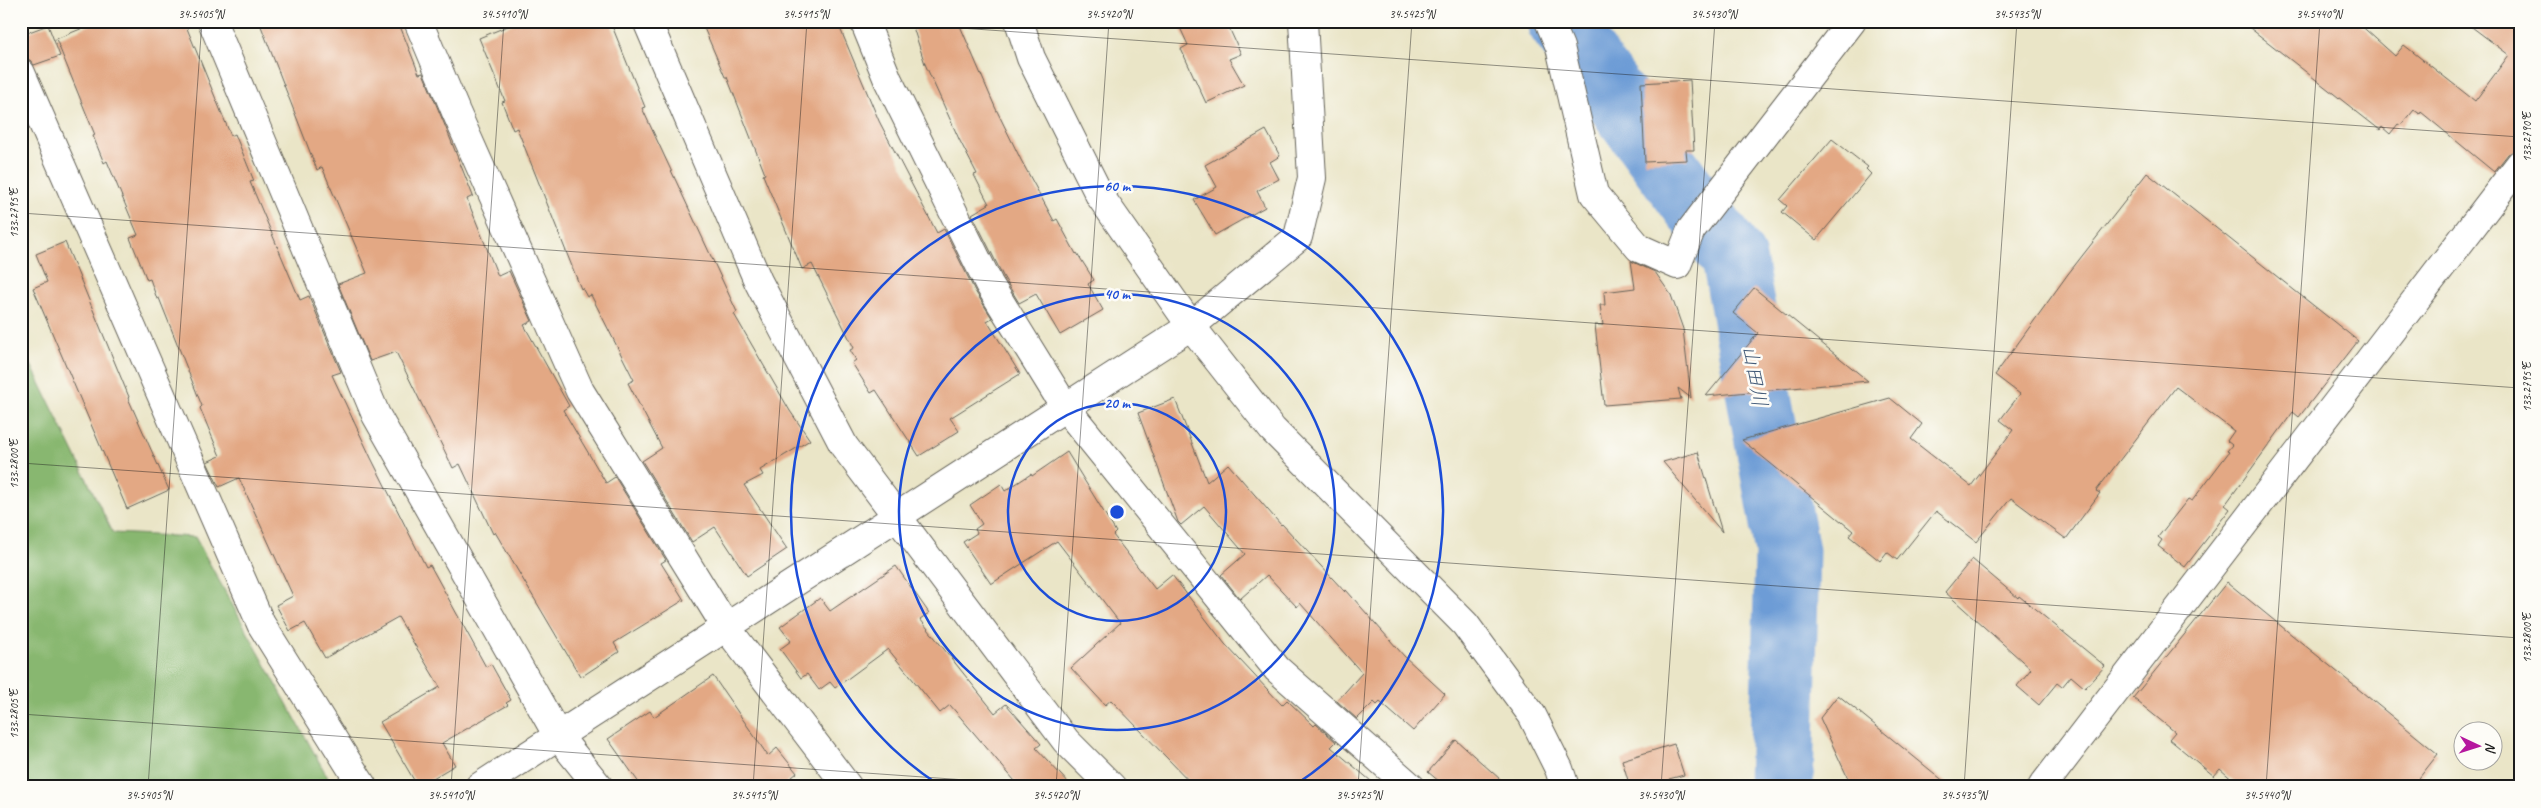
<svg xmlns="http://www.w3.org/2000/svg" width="2541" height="808" font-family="Caveat,'Klee One',sans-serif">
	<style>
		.forest { fill: #88b770; stroke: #526a46 }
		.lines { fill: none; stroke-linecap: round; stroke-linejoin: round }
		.river { stroke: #6d9cd6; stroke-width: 65 }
		.building { fill: #e3a884 }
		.minor-casing { stroke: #646258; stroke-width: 30 }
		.minor { stroke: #fff; stroke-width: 28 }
		.ticks { fill: none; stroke: #1c1c1c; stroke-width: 1; stroke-opacity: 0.45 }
		.ring { fill: none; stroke: #1d4ed8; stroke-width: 2.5 }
		.labels { text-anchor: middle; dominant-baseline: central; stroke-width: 5; stroke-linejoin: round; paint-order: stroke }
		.water-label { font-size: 21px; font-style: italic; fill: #445c79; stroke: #fdfcf7 }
		.centre { fill: #1d4ed8; stroke: #fdfcf7; stroke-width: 2.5 }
		.ring-label { font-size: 15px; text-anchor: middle; font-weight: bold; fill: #1d4ed8; stroke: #fdfcf7; stroke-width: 5; stroke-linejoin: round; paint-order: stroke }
		.neatline { fill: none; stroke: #1c1c1c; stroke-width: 2 }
		.ticks-label { font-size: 12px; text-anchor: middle; fill: #1c1c1c }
	</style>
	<rect width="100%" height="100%" fill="#fdfcf7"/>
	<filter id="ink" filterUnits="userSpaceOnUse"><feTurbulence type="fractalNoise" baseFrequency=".02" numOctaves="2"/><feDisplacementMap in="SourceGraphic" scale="10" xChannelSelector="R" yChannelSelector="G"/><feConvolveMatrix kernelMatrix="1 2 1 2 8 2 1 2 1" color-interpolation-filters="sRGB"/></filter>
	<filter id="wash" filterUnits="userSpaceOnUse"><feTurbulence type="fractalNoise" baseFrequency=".0096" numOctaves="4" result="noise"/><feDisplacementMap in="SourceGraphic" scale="20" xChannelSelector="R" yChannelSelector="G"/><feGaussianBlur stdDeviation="1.12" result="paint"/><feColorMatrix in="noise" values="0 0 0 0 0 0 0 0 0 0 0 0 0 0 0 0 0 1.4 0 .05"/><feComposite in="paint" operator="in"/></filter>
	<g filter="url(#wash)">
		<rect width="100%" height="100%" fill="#eae5c7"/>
		<polygon class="forest" points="21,344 113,533 195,537 333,787 21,787"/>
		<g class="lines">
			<polyline class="river" points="1559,21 1734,259 1787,551 1781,787"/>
		</g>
		<g id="blocks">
			<g class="building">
				<polygon points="100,21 184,21 231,136 235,134 254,181 250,182 300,300 309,296 341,372 332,375 371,458 426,567 430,565 486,667 491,664 511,700 506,703 508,705 442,743 455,765 418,787 380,722 440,687 398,617 325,658 305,623 290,631 276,605 293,596 239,478 219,487 207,462 220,456 200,408 202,406 159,298 157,299 150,279 147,280 130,238 138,235 107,161 104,163 93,136 95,135 56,39"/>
				<polygon points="259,21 398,21 419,74 423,73 446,128 473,196 467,199 498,276 509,271 532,321 524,325 569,406 563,410 606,483 615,477 666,560 661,563 684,600 614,643 619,652 584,675 580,676 495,532 493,534 460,464 453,468 396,352 370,361 338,284 367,273 322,167 317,170"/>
				<polygon points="520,21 610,21 645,107 642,108 737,312 734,314 790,411 810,440 760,470 763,475 744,485 787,549 747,576 715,527 692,542 642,461 662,448 628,383 634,380 591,295 587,297 582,288 581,289 517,128 513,130 502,102 505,101 479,38"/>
				<polygon points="701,21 837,21 879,121 937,233 944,229 975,291 992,318 987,321 1020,374 950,418 959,431 919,456 876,390 871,393 852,363 856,360 850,350 854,348 812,264 802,269 763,175 765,174 727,77 725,77"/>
				<polygon points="911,21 958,21 995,107 1021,160 1054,221 1057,219 1076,254 1077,253 1094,280 1088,284 1103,310 1060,335 1036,294 1019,303 1003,276 972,214 989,204 974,175 977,174 959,139 925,64"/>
				<polygon points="1177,21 1226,21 1241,54 1229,59 1244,85 1206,103 1181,49 1188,45"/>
				<polygon points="2241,21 2356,21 2395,56 2404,45 2475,101 2509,55 2464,21 2520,21 2520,149 2508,154 2494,172 2421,112 2420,114 2414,110 2401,126 2398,124 2390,134 2382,127 2380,130"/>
				<polygon points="48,25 60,56 34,65 30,60 21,58 21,35"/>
				<polygon points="1690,80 1694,150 1686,150 1687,160 1645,162 1641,83"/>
				<polygon points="1266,130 1280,156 1270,162 1279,179 1257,191 1265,207 1215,235 1194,200 1217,187 1205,165"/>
				<polygon points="1832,139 1868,167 1866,169 1871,174 1816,240 1782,212 1787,206 1780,200"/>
				<polygon points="2147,173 2358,341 2299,417 2293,412 2225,505 2230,509 2185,567 2158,546 2162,540 2158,537 2188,499 2192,501 2229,452 2227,451 2232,445 2227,441 2234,431 2176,387 2096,491 2100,493 2066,539 2011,498 1976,542 1936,511 1897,560 1887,552 1880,561 1849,536 1853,531 1742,440 1890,398 1922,424 1911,439 1971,486 2013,430 2000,420 2020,394 1995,375 2068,274"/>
				<polygon points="65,242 129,397 128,398 169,490 127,509 33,288 47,282 36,254"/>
				<polygon points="1631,261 1655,272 1671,295 1683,329 1691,398 1678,388 1681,399 1604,405 1595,325 1603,325 1600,305 1605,305 1604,292 1635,288"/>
				<polygon points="1754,288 1868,381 1706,396 1758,333 1733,313"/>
				<polygon points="1175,399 1207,482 1228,464 1281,525 1282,524 1345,592 1346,590 1404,656 1445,694 1413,731 1380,702 1377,705 1374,702 1357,719 1337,701 1362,673 1300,603 1297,607 1267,575 1240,599 1221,575 1245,554 1204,506 1181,525 1178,522 1138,413"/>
				<polygon points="1067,452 1116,532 1113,535 1155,589 1172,575 1225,644 1282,705 1287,700 1314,726 1316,724 1336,742 1331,747 1378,787 1195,787 1111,700 1105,705 1071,668 1120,623 1057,541 991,584 963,542 977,533 975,529 982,524 970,505 1001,484 1005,491 1031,474 1032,476"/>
				<polygon points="1698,452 1722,532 1663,462"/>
				<polygon points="1972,559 2018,598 2019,596 2105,666 2085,688 2071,676 2062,687 2057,683 2039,705 2017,686 2031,669 1945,592"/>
				<polygon points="896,566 929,613 920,619 995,713 1006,704 1041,744 1036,748 1072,787 1020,787 950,705 940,713 888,649 835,688 830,682 819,690 807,674 801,678 780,649 791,641 780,627 820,598 830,611"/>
				<polygon points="2227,582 2438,754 2412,787 2241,787 2220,769 2214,776 2169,739 2175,732 2133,698"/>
				<polygon points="713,676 768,756 777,748 797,773 786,782 789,787 642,787 608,739 650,711 654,717"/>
				<polygon points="1838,695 1951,787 1852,787 1820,718"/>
				<polygon points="1456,740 1509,787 1446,787 1428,772"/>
				<polygon points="1674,744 1684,775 1669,779 1672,787 1630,787 1622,760"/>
			</g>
		</g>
	</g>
	<g filter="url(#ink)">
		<use href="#blocks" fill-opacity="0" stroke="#646258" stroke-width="1"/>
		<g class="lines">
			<g class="minor-casing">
				<g id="minor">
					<polyline points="212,21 376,415 558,736 599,787"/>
					<polyline points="418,21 456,112 580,391 726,627 848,787"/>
					<polyline points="647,21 758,281 844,446 1066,741 1112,787"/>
					<polyline points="864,21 888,80 989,284 1065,407 1277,669 1411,787"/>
					<polyline points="1019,21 1031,58 1100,196 1191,326 1272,429 1465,624 1532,715 1559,769 1565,787"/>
					<polyline points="1549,21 1560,47 1594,194 1639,248 1677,265 1691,230 1852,21"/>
					<polyline points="21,73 261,624 363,787"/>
					<polyline points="479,787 1191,326 1298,237 1312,178 1303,21"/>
					<polyline points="2042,787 2520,164"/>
				</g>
			</g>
			<use href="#minor" class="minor"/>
		</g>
	</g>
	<path class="ticks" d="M860,21L2520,137M21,213L2520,388M21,463L2520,638M21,714L1066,787M148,787L202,21M451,787L504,21M753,787L807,21M1056,787L1109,21M1358,787L1412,21M1661,787L1715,21M1964,787L2017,21M2266,787L2320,21"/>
	<g class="ring">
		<circle cx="1117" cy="512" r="109"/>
		<circle cx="1117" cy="512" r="218"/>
		<path d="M939 785A326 326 0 1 1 1295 785"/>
	</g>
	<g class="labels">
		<g class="water-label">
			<text transform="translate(1755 376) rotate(80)">山田川</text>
		</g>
	</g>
	<circle cx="1117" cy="512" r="8" class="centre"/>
	<g class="ring-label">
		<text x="1117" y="191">60 m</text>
		<text x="1117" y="299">40 m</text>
		<text x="1117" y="408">20 m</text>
	</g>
	<rect width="2541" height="808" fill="none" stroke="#fdfcf7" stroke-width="55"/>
	<g transform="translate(2478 746) rotate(94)"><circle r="24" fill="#fdfcf7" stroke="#a3a29f"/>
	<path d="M0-4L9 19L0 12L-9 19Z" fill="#b5179e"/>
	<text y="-8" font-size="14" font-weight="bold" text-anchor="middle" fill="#1c1c1c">N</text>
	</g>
	<rect x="28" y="28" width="2486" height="752" class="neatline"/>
	<g class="ticks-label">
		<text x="201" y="18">34.5405°N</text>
		<text x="504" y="18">34.5410°N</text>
		<text x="806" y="18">34.5415°N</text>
		<text x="1109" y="18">34.5420°N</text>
		<text x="1412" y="18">34.5425°N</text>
		<text x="1714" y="18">34.5430°N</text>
		<text x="2017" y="18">34.5435°N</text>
		<text x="2319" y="18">34.5440°N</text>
		<text transform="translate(2527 137) rotate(-90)" y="4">133.2790°E</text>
		<text transform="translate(14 213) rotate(-90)" y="4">133.2795°E</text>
		<text transform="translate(2527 387) rotate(-90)" y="4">133.2795°E</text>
		<text transform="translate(14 464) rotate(-90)" y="4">133.2800°E</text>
		<text transform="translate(2527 638) rotate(-90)" y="4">133.2800°E</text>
		<text transform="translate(14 714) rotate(-90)" y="4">133.2805°E</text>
		<text x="149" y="799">34.5405°N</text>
		<text x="451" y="799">34.5410°N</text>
		<text x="754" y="799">34.5415°N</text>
		<text x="1056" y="799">34.5420°N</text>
		<text x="1359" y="799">34.5425°N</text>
		<text x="1661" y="799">34.5430°N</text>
		<text x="1964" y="799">34.5435°N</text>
		<text x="2267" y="799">34.5440°N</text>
	</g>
</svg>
